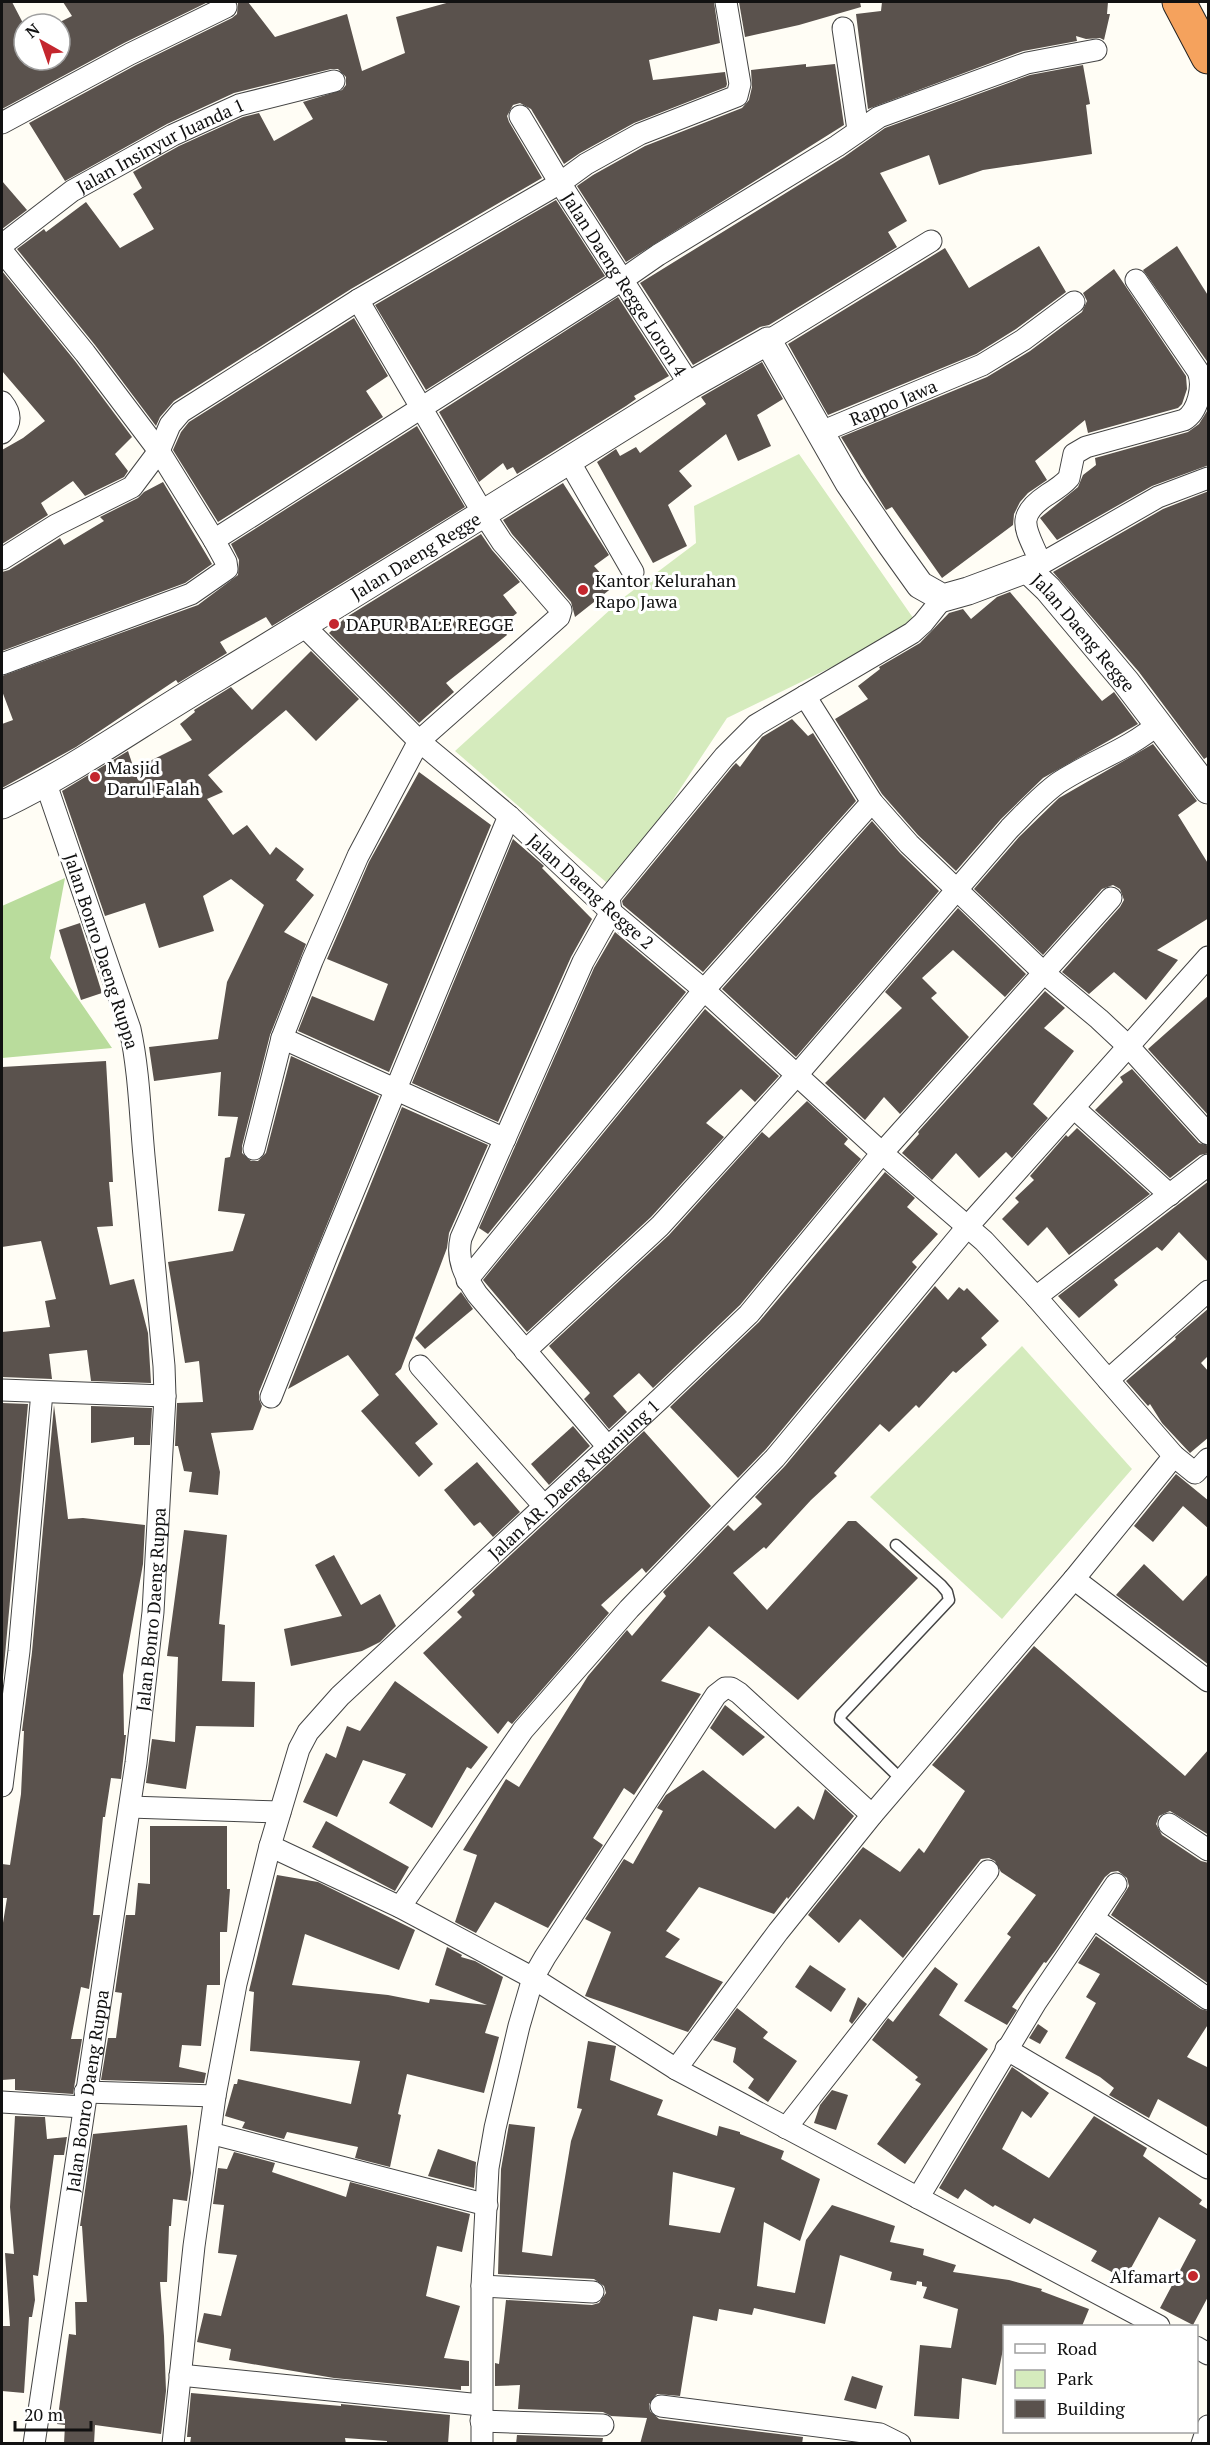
<svg xmlns="http://www.w3.org/2000/svg" width="1210" height="2445" font-family="'PT Serif',serif">
	<style>
		.green { fill: #d5ebbd }
		.forest { fill: #b9dc9c }
		.building { fill: #5a524d; fill-rule: evenodd }
		.lines { fill: none; stroke-linecap: round; stroke-linejoin: round }
		.service-casing { stroke: #444; stroke-width: 13 }
		.minor-casing { stroke: #444; stroke-width: 23 }
		.tertiary-casing { stroke: #444; stroke-width: 29 }
		.motorway-casing { stroke: #222; stroke-width: 35 }
		.service { stroke: #fff; stroke-width: 10 }
		.minor { stroke: #fff; stroke-width: 21 }
		.tertiary { stroke: #fff; stroke-width: 27 }
		.motorway { stroke: #f5a25d; stroke-width: 33 }
		.poi-dot { fill: #c4262e; stroke: #fff; stroke-width: 2 }
		.labels { text-anchor: middle; dominant-baseline: central; stroke-width: 6; stroke-linejoin: round; paint-order: stroke }
		.street-label { font-size: 18px; fill: #111; stroke: #fff }
		.poi-label { font-size: 18px; fill: #111; stroke: #fff; text-anchor: start }
	</style>
	<rect width="100%" height="100%" fill="#fffdf5"/>
	<g class="green">
		<polygon points="799,454 918,625 727,718 614,889 455,751 623,598 696,543 694,506"/>
		<polygon points="1022,1346 1132,1469 1002,1619 870,1497"/>
	</g>
	<polygon class="forest" points="65,878 50,958 112,1048 2,1058 2,906"/>
	<g class="building">
		<polygon points="2,2 12,2 24,25 24,60 60,60 60,24 56,24 72,16 63,2 208,2 124,43 2,109"/>
		<polygon points="238,2 248,2 275,37 347,14 362,71 405,53 396,17 450,2 714,2 720,43 649,60 653,80 725,72 727,84 726,87 634,123 580,153 564,164 531,109 520,103 513,105 507,116 509,122 542,178 351,289 174,401 160,417 156,426 95,345 17,249 44,229 46,232 86,202 120,248 154,229 133,194 142,188 133,172 179,146 243,117 259,113 274,141 313,119 303,102 342,90 346,85 346,77 338,69 331,69 234,93 167,124 65,181 29,123 136,65 232,18 237,14"/>
		<polygon points="739,2 860,2 861,7 799,25 745,37"/>
		<polygon points="882,2 1108,2 1107,14 1110,14 1104,40 1100,38 1086,39 1076,36 1077,41 1023,51 868,109 856,14 881,11"/>
		<polygon points="806,64 806,67 835,64 844,125 626,262 577,186 593,175 645,146 742,108 749,100 752,87 751,70"/>
		<polygon points="1083,65 1090,104 1086,105 1092,154 983,170 939,185 929,155 880,173 907,221 888,232 897,247 769,325 760,327 693,365 640,283 844,157 885,128 1030,75"/>
		<polygon points="2,181 27,210 2,229"/>
		<polygon points="556,200 605,276 426,390 375,305"/>
		<polygon points="1039,246 1066,292 1016,329 976,354 828,415 788,344 945,248 969,288"/>
		<polygon points="1177,246 1209,297 1209,364 1143,270"/>
		<polygon points="1114,269 1186,376 1187,389 1182,404 1178,408 1088,433 1085,420 1035,461 1047,480 1028,493 1020,502 1014,514 1013,525 942,578 892,507 886,510 841,437 987,377 1030,351 1082,312 1087,301 1083,293"/>
		<polygon points="2,271 75,361 132,437 115,454 128,471 124,477 85,496 73,481 41,503 48,515 2,544 2,450 23,438 45,421 2,371"/>
		<polygon points="618,297 669,376 634,396 636,399 626,406 517,474 513,467 507,470 503,463 479,482 439,412"/>
		<polygon points="354,318 388,376 366,391 383,417 218,522 173,450 181,432 189,422"/>
		<polygon points="762,362 783,399 757,415 771,446 738,461 726,434 679,471 692,486 668,505 687,546 653,563 597,462 616,449 620,456 636,447 640,453 706,404 701,397"/>
		<polygon points="1209,408 1209,465 1152,486 1057,540 1040,518 1078,487 1083,475 1096,465 1095,458 1188,432 1199,424"/>
		<polygon points="417,426 465,507 272,626 266,617 220,642 227,653 178,683 176,680 76,747 2,788 2,724 13,720 2,691 2,676 198,605 238,575 239,560 231,544"/>
		<polygon points="163,482 212,564 185,583 2,651 2,572 9,570 60,538 64,545 104,521 100,517 138,498 144,492"/>
		<polygon points="563,483 609,555 594,566 613,587 575,617 571,602 512,534 503,520"/>
		<polygon points="1209,491 1209,756 1204,759 1139,672 1053,572 1163,509"/>
		<polygon points="481,534 492,550 520,582 503,595 517,613 501,626 507,635 446,683 454,692 419,723 329,633 345,618"/>
		<polygon points="1010,592 1102,701 1114,692 1138,724 1043,778 1001,819 956,871 918,835 882,794 835,719 868,699 858,686 880,669 879,667 920,643 949,613 963,609 971,619 997,597"/>
		<polygon points="311,651 359,699 316,741 286,710 208,775 223,792 207,799 233,835 247,825 270,855 276,847 304,869 296,880 314,895 284,932 306,944 270,1035 242,1146 242,1153 251,1161 258,1161 266,1153 291,1056 379,1096 259,1392 259,1399 262,1406 253,1430 211,1433 220,1472 218,1495 189,1492 192,1472 184,1471 178,1446 175,1446 177,1403 203,1402 199,1361 185,1363 168,1262 233,1251 245,1214 218,1211 225,1158 230,1157 238,1117 218,1116 221,1072 154,1081 149,1047 218,1039 227,982 264,905 231,879 203,896 214,931 159,948 145,903 105,916 62,791 128,751 134,769 192,740 180,724 195,712 194,710 231,687 252,710"/>
		<polygon points="792,719 808,736 813,733 856,801 703,972 623,905 622,901 733,766 736,763 740,767 762,737"/>
		<polygon points="1153,744 1197,801 1178,815 1209,865 1209,918 1157,950 1178,960 1146,1000 1114,972 1089,994 1062,972 1120,907 1124,900 1120,889 1113,885 1102,889 1043,955 974,889 1019,837 1059,798"/>
		<polygon points="419,772 491,825 389,1072 298,1031 312,996 374,1021 388,984 327,959 369,862"/>
		<polygon points="872,821 900,853 939,891 796,1057 722,989"/>
		<polygon points="513,839 544,866 542,868 592,919 571,957 498,1122 412,1083"/>
		<polygon points="958,908 1026,974 1005,997 953,950 922,978 937,993 931,998 969,1037 900,1114 884,1097 865,1120 825,1083 902,1008 885,992"/>
		<polygon points="80,923 102,993 81,1000 59,930"/>
		<polygon points="615,932 686,992 488,1234 479,1228 594,968"/>
		<polygon points="1045,991 1065,1008 1044,1028 1074,1051 1033,1104 1048,1118 1012,1158 1006,1152 979,1178 956,1153 932,1180 902,1153 919,1134 918,1132"/>
		<polygon points="1209,995 1209,1116 1148,1049"/>
		<polygon points="705,1009 779,1076 755,1102 741,1089 706,1123 724,1137 651,1217 527,1332 483,1280"/>
		<polygon points="106,1061 113,1182 109,1182 113,1226 97,1227 110,1285 134,1279 148,1333 151,1383 91,1381 87,1350 49,1354 52,1379 2,1377 2,1332 50,1327 45,1301 56,1299 41,1241 2,1247 2,1067"/>
		<polygon points="1132,1069 1199,1143 1209,1146 1209,1153 1200,1155 1170,1178 1095,1110 1123,1082 1120,1077"/>
		<polygon points="807,1101 848,1139 844,1144 861,1159 740,1305 653,1388 639,1373 613,1396 627,1412 609,1429 584,1399 590,1393 549,1346 669,1235 762,1132 769,1138"/>
		<polygon points="402,1107 488,1145 449,1233 447,1248 401,1369 395,1374 438,1424 415,1443 433,1464 419,1477 361,1411 379,1395 348,1355 288,1389"/>
		<polygon points="1077,1128 1150,1194 1069,1255 1047,1227 1028,1246 1002,1219 1019,1202 1015,1198 1034,1180 1030,1176 1066,1135 1068,1137"/>
		<polygon points="885,1172 915,1198 907,1207 938,1234 912,1262 917,1267 766,1449 738,1478 670,1407 759,1322"/>
		<polygon points="1209,1181 1209,1263 1179,1232 1162,1251 1157,1247 1114,1280 1118,1285 1079,1318 1058,1296"/>
		<polygon points="935,1286 948,1300 959,1287 964,1291 967,1288 999,1321 981,1338 987,1345 956,1373 953,1371 919,1408 916,1405 889,1432 880,1424 834,1473 837,1476 811,1500 766,1549 764,1547 733,1573 767,1610 848,1521 856,1521 918,1578 798,1700 709,1626 661,1681 701,1694 634,1795 624,1788 593,1838 603,1845 548,1928 495,1902 476,1933 455,1922 477,1855 463,1850 506,1779 519,1787 588,1676 627,1630 632,1636 666,1596 663,1592 728,1525 734,1531 762,1504 755,1497 785,1466"/>
		<polygon points="461,1292 473,1309 425,1349 415,1338"/>
		<polygon points="1209,1308 1209,1355 1201,1363 1209,1372 1209,1437 1190,1453 1162,1423 1150,1404 1148,1406 1126,1381 1176,1339 1175,1337"/>
		<polygon points="2,1403 28,1404 2,1688"/>
		<polygon points="54,1405 68,1519 83,1518 145,1525 143,1564 123,1675 124,1735 126,1735 123,1761 121,1779 111,1778 105,1817 103,1817 93,1915 100,1915 89,1989 81,1987 71,2039 82,2039 73,2094 15,2090 15,2079 2,2080 2,1929 7,1898 2,1898 2,1864 10,1865 21,1794 24,1731 22,1731 32,1652"/>
		<polygon points="91,1406 152,1408 150,1445 134,1445 134,1437 91,1443"/>
		<polygon points="573,1426 590,1446 549,1485 531,1464"/>
		<polygon points="644,1431 711,1506 646,1573 642,1568 601,1605 609,1613 512,1724 508,1721 498,1734 423,1653 462,1617 457,1612 475,1595 472,1591"/>
		<polygon points="477,1462 520,1512 493,1537 480,1522 474,1526 444,1490"/>
		<polygon points="1176,1474 1209,1501 1209,1529 1183,1506 1153,1542 1134,1526"/>
		<polygon points="184,1530 227,1535 219,1624 225,1625 222,1681 255,1682 254,1727 196,1726 186,1789 146,1783 152,1739 175,1742 178,1657 167,1656"/>
		<polygon points="334,1555 361,1605 380,1594 396,1626 380,1642 362,1651 291,1666 284,1629 342,1616 315,1565"/>
		<polygon points="1144,1564 1183,1601 1209,1573 1209,1665 1116,1595"/>
		<polygon points="1034,1646 1185,1776 1209,1749 1209,1835 1170,1811 1159,1816 1156,1824 1162,1835 1201,1861 1209,1863 1209,1984 1111,1915 1129,1886 1127,1878 1118,1871 1111,1872 1105,1877 1055,1951 1046,1963 1044,1962 1012,2007 1017,2010 1007,2025 964,2001 1011,1937 1007,1934 1036,1895 1001,1872 995,1861 989,1858 981,1859 903,1958 860,1919 839,1943 808,1915 863,1847 900,1872 919,1848 924,1853 965,1791 932,1765"/>
		<polygon points="395,1681 488,1747 471,1769 467,1767 432,1828 389,1803 406,1774 363,1760 337,1817 303,1802 326,1753 336,1758 347,1726 360,1731"/>
		<polygon points="725,1705 765,1737 743,1756 710,1728"/>
		<polygon points="703,1770 775,1829 798,1806 814,1820 825,1789 854,1816 788,1899 787,1897 774,1914 699,1887 666,1931 680,1939 665,1957 723,1982 688,2032 585,1996 611,1932 585,1919 624,1859 633,1864 663,1811 657,1808 666,1795"/>
		<polygon points="326,1821 409,1867 395,1891 312,1847"/>
		<polygon points="150,1826 227,1826 227,1889 230,1889 227,1932 220,1932 220,1985 207,1985 201,2046 182,2045 179,2067 206,2073 204,2083 101,2080 108,2038 116,2038 122,1993 115,1992 126,1915 135,1915 138,1883 150,1884"/>
		<polygon points="277,1875 318,1882 415,1930 399,1970 305,1934 292,1985 388,1995 429,2003 430,1999 487,2005 435,1985 447,1947 462,1955 461,1957 475,1961 503,1977 485,2033 499,2037 484,2093 407,2074 398,2114 401,2115 390,2167 355,2158 358,2147 287,2132 284,2139 242,2128 245,2122 225,2116 234,2084 237,2084 238,2079 351,2104 360,2061 250,2051 254,1992 249,1991"/>
		<polygon points="1096,1936 1201,2009 1209,2011 1209,2023 1187,2057 1209,2068 1209,2128 1158,2099 1149,2118 1109,2095 1114,2088 1100,2077 1065,2058 1096,2003 1086,1997 1100,1974 1078,1963"/>
		<polygon points="810,1965 846,1989 831,2012 795,1987"/>
		<polygon points="935,1967 958,1984 939,2015 988,2049 905,2164 877,2144 921,2084 915,2080 918,2077 872,2040 888,2018 893,2022"/>
		<polygon points="858,1997 867,2004 852,2024 849,2021"/>
		<polygon points="737,2008 768,2032 763,2038 797,2061 768,2102 748,2088 754,2079 733,2062 736,2048 713,2040"/>
		<polygon points="1038,2024 1048,2031 1040,2044 1029,2038"/>
		<path d="M588,2041L616,2046L610,2080L663,2100L657,2115L717,2136L719,2126L740,2132V2134L784,2151L781,2159L820,2179L800,2241L764,2222L757,2286L795,2293L806,2240L832,2205L895,2226L890,2242L924,2249L923,2255L956,2265L953,2272L1009,2280L1042,2289L1041,2291L1089,2309L1082,2326H1005V2339L996,2385L962,2378L959,2419L914,2416L920,2345L951,2348L958,2309L923,2298L927,2287L922,2286V2282L917,2281L916,2285L890,2280L892,2272L840,2255L825,2324L754,2308L752,2315L719,2309L717,2321L693,2316L680,2396L657,2394L649,2404L650,2411L659,2419L803,2437L802,2444H640L647,2418L611,2416L603,2412L518,2409L520,2385L495,2386V2363L499,2364L506,2300L592,2305L599,2303L606,2293L604,2286L594,2279L498,2274L501,2169L509,2124L535,2127L522,2252L552,2256L571,2141L582,2109L577,2108ZM673,2172L735,2188L720,2233L669,2225Z"/>
		<polygon points="1012,2067 1049,2093 1031,2118 1022,2111 1002,2149 1049,2178 1094,2116 1147,2148 1143,2156 1202,2200 1199,2204 1209,2210 1209,2295 1193,2325 1160,2308 1196,2240 1159,2217 1125,2279 1091,2261 1097,2251 1034,2218 1030,2224 995,2205 993,2207 965,2189 958,2199 939,2188"/>
		<polygon points="832,2090 848,2095 836,2130 814,2123 820,2105"/>
		<polygon points="15,2116 45,2117 47,2139 67,2137 64,2155 54,2155 38,2276 33,2275 35,2300 32,2317 29,2317 24,2393 2,2391 2,2326 10,2326 5,2253 14,2254 10,2207"/>
		<polygon points="187,2125 191,2173 187,2201 173,2199 171,2226 169,2226 167,2282 160,2282 164,2336 166,2391 161,2434 95,2425 94,2444 64,2444 65,2425 57,2424 69,2334 76,2335 75,2302 87,2302 82,2226 80,2226 93,2134"/>
		<polygon points="438,2149 476,2162 474,2188 428,2176"/>
		<polygon points="234,2152 275,2163 272,2172 346,2197 350,2182 470,2214 462,2252 437,2246 426,2296 460,2306 444,2358 469,2361 469,2386 461,2386 461,2390 334,2378 229,2360 231,2349 197,2342 204,2313 221,2316 237,2255 218,2253 224,2205 213,2204 218,2168 227,2169"/>
		<polygon points="852,2376 883,2386 876,2409 844,2400"/>
		<polygon points="191,2393 341,2406 341,2404 450,2415 448,2444 387,2444 387,2441 345,2438 346,2444 190,2444 191,2437 187,2437"/>
		<polygon points="517,2435 603,2438 602,2444 516,2444"/>
	</g>
	<g class="lines">
		<g class="service-casing">
			<polyline id="service" points="896,1545 941,1585 947,1592 949,1600 841,1715 840,1720 902,1780"/>
		</g>
		<g class="minor-casing">
			<g id="minor">
				<polyline points="843,28 858,130"/>
				<path id="s1" d="M520,116L560,183L690,385"/>
				<polyline points="2,123 130,54 226,7"/>
				<path id="s2" d="M2,245L72,191L173,135L239,105L334,81"/>
				<polyline points="2,251 85,353 159,451 214,540 226,562 227,569 191,594 2,664"/>
				<polyline points="768,341 931,241"/>
				<path d="M2,402C11,413 12,422 2,433"/>
				<path id="s3" d="M821,432L982,365L1023,340L1074,302"/>
				<polyline points="569,461 633,572"/>
				<polyline points="214,540 622,280 658,255 837,146 879,117 1027,63 1096,50"/>
				<polyline points="2,559 56,525 132,487 159,451 170,425 181,412 358,300 560,183 586,164 640,134 737,96 740,84 726,2"/>
				<path d="M1041,564C1028,531 1012,518 1047,495C1055,490 1063,485 1069,478L1074,454L1086,447L1184,420C1198,412 1204,386 1198,371L1136,280"/>
				<polyline points="1028,568 1041,564 1158,497 1208,478"/>
				<polyline points="805,696 872,802 909,844 1044,973 1099,1019 1129,1047 1208,1134"/>
				<polyline points="1111,898 882,1153 984,1241 1036,1297 1174,1456 1195,1473 1208,1459"/>
				<polyline points="282,1038 505,1139"/>
				<polyline points="1074,1108 1170,1195"/>
				<polyline points="254,1149 282,1038 312,961 358,856 419,741 559,617 561,610 502,542 483,513 358,300"/>
				<polyline points="467,1280 704,990 872,802"/>
				<polyline points="1036,1297 1208,1165"/>
				<path d="M525,1351L660,1226L796,1076L1010,828C1025,813 1040,796 1058,783C1091,761 1129,750 1159,723"/>
				<polyline points="420,1366 544,1506"/>
				<polyline points="1108,1380 1208,1291"/>
				<polyline points="2,1390 165,1396"/>
				<polyline points="271,1397 328,1253 509,816"/>
				<path d="M608,1447L477,1294C465,1276 456,1260 461,1238L583,962L611,912L609,897L724,757L756,725L912,633L923,623L943,598"/>
				<polyline points="1074,1579 1208,1681"/>
				<polyline points="2,1786 19,1651 42,1392"/>
				<polyline points="130,1807 280,1812"/>
				<polyline points="1169,1824 1208,1850"/>
				<polyline points="270,1846 400,1907 533,1978 676,2069 1159,2326"/>
				<polyline points="400,1907 523,1730 629,1609 775,1458 968,1226 1208,957"/>
				<polyline points="1093,1918 1208,1999"/>
				<polyline points="1006,2049 1208,2168"/>
				<polyline points="676,2069 778,1932 872,1815 1074,1579 1174,1456"/>
				<polyline points="85,2092 215,2096"/>
				<polyline points="2,2102 83,2107"/>
				<polyline points="786,2128 988,1871"/>
				<polyline points="210,2133 487,2205"/>
				<polyline points="918,2198 1036,2002 1116,1884"/>
				<polyline points="482,2286 593,2292"/>
				<polyline points="1196,2347 1208,2354"/>
				<polyline points="180,2375 481,2405"/>
				<polyline points="661,2406 880,2434 900,2444"/>
				<polyline points="481,2421 603,2425"/>
				<path id="s4" d="M34,2444L136,1763L153,1612L165,1396L164,1366C158,1296 150,1226 144,1156C140,1113 139,1071 130,1029L46,784"/>
				<path id="s5" d="M173,2444L194,2246L215,2096L236,1984L270,1846L299,1749L308,1732L340,1696L661,1398L749,1314L882,1153L704,990L611,912L509,816L419,741L303,625"/>
				<polyline points="482,2444 482,2286 488,2168 495,2128 519,2026 533,1978 545,1957 716,1695 725,1688 731,1688 739,1693 872,1815"/>
				<polyline points="1202,2444 1208,2426"/>
			</g>
		</g>
		<g class="tertiary-casing">
			<g id="tertiary">
				<path id="s6" d="M2,805C77,769 144,720 216,678C375,582 532,483 690,385L768,341L849,483L890,543L920,585L943,598L968,591L1027,569L1048,589L1126,682L1208,790"/>
			</g>
		</g>
		<g class="motorway-casing">
			<polyline id="motorway" points="1179,2 1208,57"/>
		</g>
		<use href="#service" class="service"/>
		<use href="#minor" class="minor"/>
		<use href="#tertiary" class="tertiary"/>
		<use href="#motorway" class="motorway"/>
	</g>
	<g class="poi-dot">
		<circle cx="583" cy="590" r="6"/>
		<circle cx="334" cy="624" r="6"/>
		<circle cx="95" cy="777" r="6"/>
		<circle cx="1193" cy="2276" r="6"/>
	</g>
	<g class="labels">
		<g class="street-label">
			<text stroke="none"><textPath href="#s2" startOffset="188">Jalan Insinyur Juanda 1</textPath></text>
			<text stroke="none"><textPath href="#s1" startOffset="198">Jalan Daeng Regge Loron 4</textPath></text>
			<text stroke="none"><textPath href="#s3" startOffset="78">Rappo Jawa</textPath></text>
			<text stroke="none"><textPath href="#s6" startOffset="483">Jalan Daeng Regge</textPath></text>
			<text stroke="none"><textPath href="#s6" startOffset="1384">Jalan Daeng Regge</textPath></text>
			<text transform="translate(591 891) rotate(42)">Jalan Daeng Regge 2</text>
			<text transform="translate(102 951) rotate(72)">Jalan Bonro Daeng Ruppa</text>
			<text stroke="none"><textPath href="#s5" startOffset="1094">Jalan AR. Daeng Ngunjung 1</textPath></text>
			<text stroke="none"><textPath href="#s4" startOffset="843">Jalan Bonro Daeng Ruppa</textPath></text>
			<text stroke="none"><textPath href="#s4" startOffset="357">Jalan Bonro Daeng Ruppa</textPath></text>
		</g>
		<g class="poi-label">
			<text x="595" y="580">Kantor Kelurahan<tspan x="595" dy="21">Rapo Jawa</tspan></text>
			<text x="346" y="624">DAPUR BALE REGGE</text>
			<text x="107" y="767">Masjid<tspan x="107" dy="21">Darul Falah</tspan></text>
			<text x="1181" y="2276" text-anchor="end">Alfamart</text>
		</g>
	</g>
	<rect width="1210" height="2445" fill="none" stroke="#111111" stroke-width="6"/>
	<rect x="1003" y="2325" width="195" height="108" fill="#ffffff" stroke="#a0a0a0" stroke-width="1.5"/>
	<rect x="1015" y="2344" width="30" height="9" fill="#ffffff" stroke="#a0a0a0" stroke-width="1.5"/>
	<text x="1057" y="2355" font-size="18" fill="#111111">Road</text>
	<rect x="1015" y="2370" width="30" height="18" fill="#d5ebbd" stroke="#a0a0a0" stroke-width="1.5"/>
	<text x="1057" y="2385" font-size="18" fill="#111111">Park</text>
	<rect x="1015" y="2400" width="30" height="18" fill="#5a524d" stroke="#a0a0a0" stroke-width="1.5"/>
	<text x="1057" y="2415" font-size="18" fill="#111111">Building</text>
	<g transform="translate(42 42) rotate(320)"><circle r="28" fill="#ffffff" stroke="#a0a0a0" stroke-width="1.5"/>
	<path d="M0-4.5L10 22L0 15L-10 22Z" fill="#c4262e"/>
	<text y="-9" font-size="16" font-weight="bold" text-anchor="middle" fill="#111111">N</text>
	</g>
	<path d="M15 2421v9h76v-9" fill="none" stroke="#111111" stroke-width="3"/>
	<text x="24" y="2421" font-size="18" fill="#111111" stroke="#ffffff" stroke-width="4.5" paint-order="stroke">20 m</text>
</svg>
